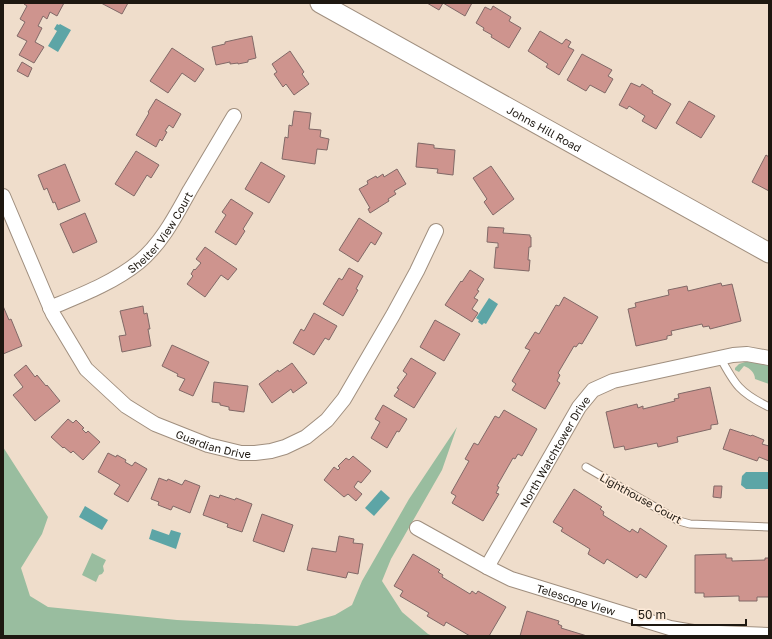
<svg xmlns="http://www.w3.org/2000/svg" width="772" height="639" font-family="'Golos Text',sans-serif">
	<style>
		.green { fill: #99bd9f }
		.water { fill: #5da5a6 }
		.building { fill: #ce948e; stroke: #816967 }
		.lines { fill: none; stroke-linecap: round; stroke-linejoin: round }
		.lane-casing { stroke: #a08f7f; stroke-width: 9 }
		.street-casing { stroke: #a08f7f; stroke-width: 16 }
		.secondary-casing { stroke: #a08f7f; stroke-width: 21 }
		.lane { stroke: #fff; stroke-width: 7 }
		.street { stroke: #fff; stroke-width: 14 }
		.secondary { stroke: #fff; stroke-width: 19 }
		.labels { text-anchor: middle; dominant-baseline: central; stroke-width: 3.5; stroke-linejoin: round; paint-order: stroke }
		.street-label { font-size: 11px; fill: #1e1811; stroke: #fdead8 }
	</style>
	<rect width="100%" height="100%" fill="#efddcb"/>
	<g class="green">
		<path d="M748,361L769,364V384L755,379C755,373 750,368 744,366L739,372L735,370V368L739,364Z"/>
		<polygon points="457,427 442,470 391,559 382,581 402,612 428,634 433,636 3,636 3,447 48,517 42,534 21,568 30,596 48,607 177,620 297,626 335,615 352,605 362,581 409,499"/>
		<polygon points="92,553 106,560 103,566 104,571 102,574 99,575 96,582 82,575"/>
	</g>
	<g class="water">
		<polygon points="57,24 59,25 60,24 71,30 58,52 48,46 57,31 54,29"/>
		<polygon points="489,298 498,304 486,324 484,323 482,325 478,322 479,320 476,318"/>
		<polygon points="746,472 769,472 769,489 746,489 741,485 742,476"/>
		<polygon points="381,490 390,498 374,516 365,508"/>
		<polygon points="85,506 108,520 102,530 79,517"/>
		<polygon points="152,529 169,535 171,530 181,533 176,549 149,539"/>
	</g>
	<g class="building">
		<polygon points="24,3 64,3 57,16 50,12 47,19 43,16 38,26 42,28 35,42 44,47 34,63 19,55 27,41 17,36 25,22 20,19 27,6 24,4"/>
		<polygon points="101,3 128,3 122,14"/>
		<polygon points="427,3 443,3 439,10"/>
		<polygon points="443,3 472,3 465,16"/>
		<polygon points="493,6 511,17 509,21 521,28 509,48 491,37 492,35 483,30 484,28 476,23 485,7 491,10"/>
		<polygon points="540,31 562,44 566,39 571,42 568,47 574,50 559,75 546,67 548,64 528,51"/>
		<polygon points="252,36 256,58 248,60 248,62 238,64 238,63 230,64 230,62 216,65 212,47 225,44 225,42"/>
		<polygon points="172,48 204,69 195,82 182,73 168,93 150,81"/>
		<polygon points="290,51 304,72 302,74 309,84 294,95 286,84 283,87 274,74 277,72 272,64"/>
		<polygon points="582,54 612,70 608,76 613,79 605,93 590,85 586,91 567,80"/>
		<polygon points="22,62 32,68 28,77 17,71"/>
		<polygon points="631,83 640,87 642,84 653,91 652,93 671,104 656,129 642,121 645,116 629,106 627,109 619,105"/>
		<polygon points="156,99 181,114 173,128 169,125 165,131 167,132 162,141 160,139 156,147 136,135 149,113 148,112"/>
		<polygon points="689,101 715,116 701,138 676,123"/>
		<polygon points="294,111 311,113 309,129 321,130 320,137 329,139 327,150 317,149 315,164 282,159 285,137 288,138 289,125 292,126"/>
		<polygon points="418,143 434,145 434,148 455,150 453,175 437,173 438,169 416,167"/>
		<polygon points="136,151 159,165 151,178 147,175 134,196 115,184"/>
		<polygon points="766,155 769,157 769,191 752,182"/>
		<polygon points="261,162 285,176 269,203 245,189"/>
		<polygon points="65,164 80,201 58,210 55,202 53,203 47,188 44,190 38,175"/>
		<polygon points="491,166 514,199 493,215 484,202 487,199 473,178"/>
		<polygon points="397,169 406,184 394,191 396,194 388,199 389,201 370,213 368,209 370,208 359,189 368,184 367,181 376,176 377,178 383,174 384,177"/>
		<polygon points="231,199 253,213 243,229 245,231 236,245 215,232 226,215 222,212"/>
		<polygon points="85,213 97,242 73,253 60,224"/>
		<polygon points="359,218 382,233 375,245 371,242 358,262 339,250"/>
		<polygon points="488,227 504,228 503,233 530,235 530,237 531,237 531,247 529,247 528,260 530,260 529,271 494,268 496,247 498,248 498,243 487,242"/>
		<polygon points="205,247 237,269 228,280 221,275 205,297 187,284 193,276 191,274 194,269 195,270 201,263 196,259"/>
		<polygon points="349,268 363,276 356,289 358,290 343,316 323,304 339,278 342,280"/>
		<polygon points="470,270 484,279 477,290 479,291 474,298 478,300 472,309 478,313 472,322 445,305 461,281 462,282"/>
		<polygon points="721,283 722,286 732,284 741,321 710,329 709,326 703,327 702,324 671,331 672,335 667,336 667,339 636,346 628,309 636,307 635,303 669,295 668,290 687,286 688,291"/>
		<polygon points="564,297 598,317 582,344 579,343 576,347 574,346 558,373 560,375 557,381 560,383 545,409 512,390 516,384 512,381 530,350 525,348 535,332 539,334 556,305 559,306"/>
		<polygon points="3,306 9,320 11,319 22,346 3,354"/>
		<polygon points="143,306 144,314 147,313 150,329 148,329 151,346 122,352 119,336 126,335 120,311"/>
		<polygon points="314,313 337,326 329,340 325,338 314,355 293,343 301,329 304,331"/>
		<polygon points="435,320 460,334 444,361 420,347"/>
		<polygon points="172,345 209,362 193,396 179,390 185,379 177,376 178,374 162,366"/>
		<polygon points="411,358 436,373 414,408 394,396 399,389 397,388 407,374 403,371"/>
		<polygon points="292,363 307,383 293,393 291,389 272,403 259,384 278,370 279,372"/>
		<polygon points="26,365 35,377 37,375 46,386 47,385 60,401 35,421 13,395 23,387 14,375"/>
		<polygon points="214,382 248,386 244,412 229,410 229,407 220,405 220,403 212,402"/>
		<polygon points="710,387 718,424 711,425 711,429 677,437 678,442 658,447 657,443 625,450 624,446 614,448 606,412 637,404 638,408 643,406 643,409 675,401 674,399 679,398 678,394"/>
		<polygon points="383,405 407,419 399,432 397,431 387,448 371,438 380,422 375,419"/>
		<polygon points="504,410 537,429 522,456 518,454 515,459 513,458 497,486 499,487 496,493 499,494 483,521 452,503 456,496 451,493 469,461 465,459 474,443 478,445 495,416 499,418"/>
		<polygon points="68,419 73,423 76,420 84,428 82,429 86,433 88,431 100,442 83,460 73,451 71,453 64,447 63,448 51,437"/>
		<polygon points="730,429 751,436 752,435 764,440 762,444 769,446 769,461 759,457 757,461 723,449"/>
		<polygon points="108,453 116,457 117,455 126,460 125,462 132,466 135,462 147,469 128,502 114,494 120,485 98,472"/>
		<polygon points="353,456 371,471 361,483 358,481 354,487 362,494 356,501 348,494 344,497 324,480 334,467 338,470 340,468 338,466 346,458 349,460"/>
		<polygon points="159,478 167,481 168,479 182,485 185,480 200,486 190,513 173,506 171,510 158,505 159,502 151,499"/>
		<polygon points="714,486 722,486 721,498 713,497"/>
		<polygon points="574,489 602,507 600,509 604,512 603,515 630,532 632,529 638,533 640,528 667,546 646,578 640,574 637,578 607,559 604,564 588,554 590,549 561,531 563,528 553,522"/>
		<polygon points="210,495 219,498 220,495 235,500 236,498 252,504 242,532 227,527 228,524 203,515"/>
		<polygon points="262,514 293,525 284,552 253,541"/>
		<polygon points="339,536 354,539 353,543 363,544 358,574 348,572 346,578 307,570 312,548 336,552"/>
		<polygon points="413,554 440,570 438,572 443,575 442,577 470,594 472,591 476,594 478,591 506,607 489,636 470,636 446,622 444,626 427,616 429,613 400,596 403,591 394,586"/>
		<polygon points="726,554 726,558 732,558 732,561 765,560 765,558 769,558 769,597 757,597 757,601 739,601 739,596 704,597 704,593 695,593 695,555"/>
		<polygon points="527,611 559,621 558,624 562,626 561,628 587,636 520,636"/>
	</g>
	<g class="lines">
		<g class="lane-casing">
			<g id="lane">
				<path d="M720,357C735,385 740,393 769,407"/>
				<polyline points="586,467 679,521 690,524 769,527"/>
			</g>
		</g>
		<g class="street-casing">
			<g id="street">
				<path id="s1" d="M3,196L53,314L86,369L126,406L155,424L208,445L241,453H255L271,451L285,447L306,437L327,420L344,399L393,315L417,271L436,231"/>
				<path id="s2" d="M50,308C81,295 113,283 139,262C162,243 176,215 190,190C205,165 219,141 234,116"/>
				<path id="s3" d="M417,528L487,567L511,579L670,628L693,632L769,635"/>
				<path id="s4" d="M487,567L579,407L593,390L613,381L733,355L747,354L769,358"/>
			</g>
		</g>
		<g class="secondary-casing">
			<g id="secondary">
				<path id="s5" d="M320,3L769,253"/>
			</g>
		</g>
		<use href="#lane" class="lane"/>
		<use href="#street" class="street"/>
		<use href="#secondary" class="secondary"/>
	</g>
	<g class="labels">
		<g class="street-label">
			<text stroke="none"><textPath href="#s5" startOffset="257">Johns Hill Road</textPath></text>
			<text stroke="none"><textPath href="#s2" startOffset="137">Shelter View Court</textPath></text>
			<text stroke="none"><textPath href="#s1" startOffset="343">Guardian Drive</textPath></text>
			<text stroke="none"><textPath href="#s4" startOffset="134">North Watchtower Drive</textPath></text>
			<text transform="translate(641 498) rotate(29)">Lighthouse Court</text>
			<text stroke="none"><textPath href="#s3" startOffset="175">Telescope View</textPath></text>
		</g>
	</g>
	<rect width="772" height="639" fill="none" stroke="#1e1811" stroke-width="8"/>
	<path d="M632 619v6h114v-6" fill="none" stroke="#1e1811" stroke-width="2"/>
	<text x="638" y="619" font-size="12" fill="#1e1811" stroke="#fdead8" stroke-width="3" paint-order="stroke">50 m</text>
</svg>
